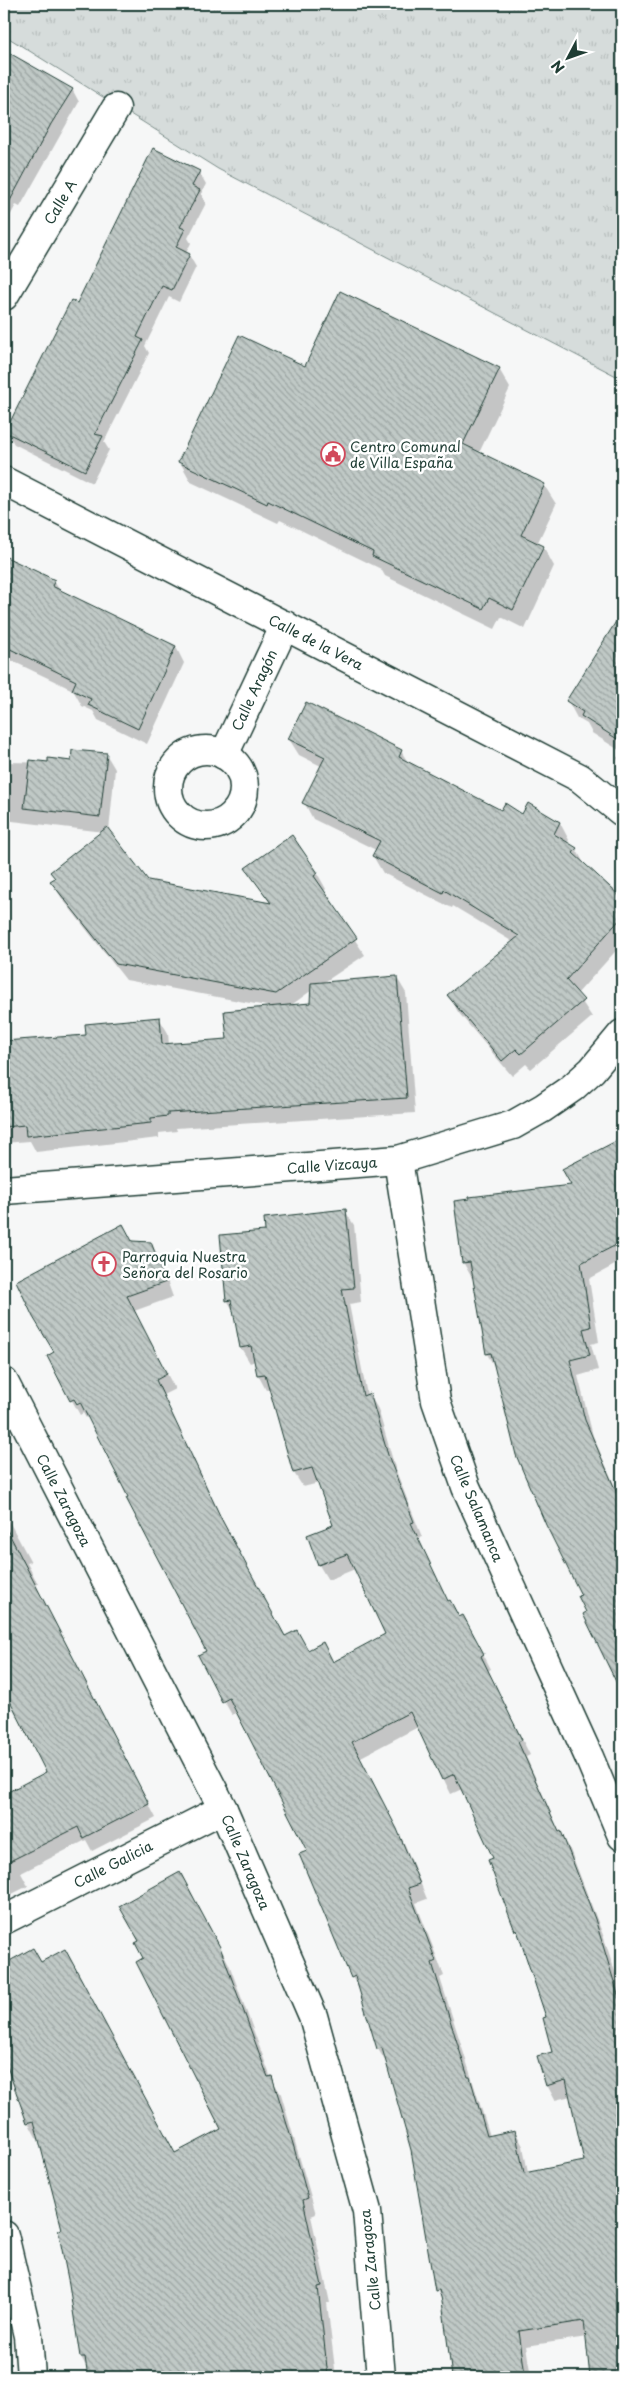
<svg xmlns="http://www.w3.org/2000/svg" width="626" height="2381" font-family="'Playpen Sans',sans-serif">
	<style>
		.grass { fill: url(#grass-tufts); stroke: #7a8c88 }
		.shadow { fill: #0003; fill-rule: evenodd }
		.building { fill: url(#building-back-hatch); stroke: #1f3d34; fill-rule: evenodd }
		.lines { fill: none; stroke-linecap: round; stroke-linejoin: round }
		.minor-casing { stroke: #1f3d34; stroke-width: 31 }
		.minor { stroke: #fff; stroke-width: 28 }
		.labels { text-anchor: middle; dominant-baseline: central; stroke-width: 5; stroke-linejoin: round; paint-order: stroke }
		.street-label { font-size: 14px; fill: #1f3d34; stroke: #fff }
		.poi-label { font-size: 14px; fill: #1f3d34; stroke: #fff; text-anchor: start }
	</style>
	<defs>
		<pattern id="grass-tufts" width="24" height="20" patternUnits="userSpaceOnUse" patternTransform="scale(1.25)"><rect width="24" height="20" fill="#d6dcdb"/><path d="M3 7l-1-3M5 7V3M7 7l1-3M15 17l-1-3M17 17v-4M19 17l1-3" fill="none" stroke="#b7bebd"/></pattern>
		<pattern id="building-back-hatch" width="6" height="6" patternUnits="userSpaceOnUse" patternTransform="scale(1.25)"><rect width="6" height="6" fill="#c0c9c6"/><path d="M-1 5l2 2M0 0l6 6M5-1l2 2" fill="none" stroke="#9ba4a2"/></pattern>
	</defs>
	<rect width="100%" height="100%" fill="#f6f7f7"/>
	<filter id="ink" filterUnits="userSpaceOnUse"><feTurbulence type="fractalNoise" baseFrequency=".02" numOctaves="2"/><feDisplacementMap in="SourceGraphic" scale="10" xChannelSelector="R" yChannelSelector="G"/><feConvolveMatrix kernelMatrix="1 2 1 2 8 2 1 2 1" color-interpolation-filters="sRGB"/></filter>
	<g filter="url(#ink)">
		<polygon class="grass" points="4,4 622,4 622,379 218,169 4,35"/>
		<g class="shadow">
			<polygon points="7,53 72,89 79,102 20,207 16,205 4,227 4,59"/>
			<polygon points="199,172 206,184 201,194 206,203 188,238 191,243 186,253 189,255 196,267 179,302 169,297 145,346 149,353 104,442 109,450 92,483 14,444 7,432 77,305"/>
			<polygon points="305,368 499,369 510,388 479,453 544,485 556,504 537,544 543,546 554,566 525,629 501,617 495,629 385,576 381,569 280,520 278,523 191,482 180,462"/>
			<polygon points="4,557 54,581 60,591 176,647 184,663 147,744 98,720 93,711 82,706 73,690 4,657"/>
			<polygon points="619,620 622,622 622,767 617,758 622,752 592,733 587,724 577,718 568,701"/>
			<polygon points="289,739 401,751 409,764 501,811 522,815 529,804 560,823 569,840 567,843 576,849 585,865 622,899 622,944 577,994 592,1017 531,1069 526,1064 512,1076 458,1012 449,995 513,942 453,906 452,908 383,873 373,856 376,850 313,819 304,802 321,766 299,755"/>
			<path d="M106,754L115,769L109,831L147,881L271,904L247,868L317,873L326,889L323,892L365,955L323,983L397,978L406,993L415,1113L176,1128L177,1131L159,1133V1138L36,1152L30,1141L4,1143V1024L7,1042L87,1036L159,1018L168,1033L169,1045L228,1040L272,1007L126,980L61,897L52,882L56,879L52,872L104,832L4,820V762L72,763ZM312,990V1004L290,1006Z"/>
			<polygon points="622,1145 622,1261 589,1279 599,1342 591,1344 598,1370 578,1376 593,1436 622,1503 622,1679 618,1681 587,1612 496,1369 487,1354 474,1277 472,1278 463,1262 573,1186"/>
			<path d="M345,1211L354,1225L361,1302L349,1304L367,1395L369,1394L378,1409L396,1471L422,1537L418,1538L448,1602L471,1631L491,1669L488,1671L530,1755L526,1757L560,1833L569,1847L603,1935L622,1993V2377H591L587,2337L526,2346L531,2377H454L443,2302L437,2290L412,2149L387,2064L378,2049L361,1992L352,1977L309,1852L238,1712L232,1715L224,1701L207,1652L89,1417L86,1418L83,1413L80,1415L48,1357L55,1353L132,1242L151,1243L159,1258L173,1297L134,1311L175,1389L163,1395L231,1538L285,1637L308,1652L333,1663L387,1634L355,1569L328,1580L319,1565L309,1536L335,1526L319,1483L303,1487L294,1473L271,1389L266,1390L258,1375L255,1361L250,1363L241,1348L235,1313L227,1300L266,1232ZM418,1727L451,1794L462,1789L495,1859L516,1930L522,1939L548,2018L554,2053L547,2085L555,2100L571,2096L586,2162L528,2173L523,2146L515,2131L490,2136L440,1978L444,1976L416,1903L427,1899L405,1845L359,1758Z"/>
			<polygon points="4,1512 31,1562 27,1563 38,1584 35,1585 156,1818 92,1851 86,1840 21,1873 28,1886 4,1898 4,1794 48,1773 4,1676"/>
			<polygon points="189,1890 229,1964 271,2078 281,2094 316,2214 311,2216 330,2303 327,2303 336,2377 88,2377 87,2368 81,2357 64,2230 40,2138 37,2139 28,2122 9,2069 4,2071 4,1965 32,1950 175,2155 222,2130 145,1959 141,1942"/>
		</g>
		<g class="building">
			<polygon points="4,50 73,89 51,124 4,212"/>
			<polygon points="153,148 200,171 192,186 200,190 180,227 185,229 176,247 190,254 172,290 162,286 137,337 143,340 95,434 103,436 85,471 5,432 71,300 77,303"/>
			<polygon points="340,291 500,368 463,444 545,484 521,535 544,546 513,610 489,598 483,609 372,556 373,552 268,501 267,504 178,462 239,335 305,366"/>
			<polygon points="4,556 55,580 52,586 176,646 138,729 88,705 91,699 72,690 76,681 4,646"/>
			<polygon points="622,612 622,742 581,716 583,712 566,701"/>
			<polygon points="306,702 402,750 399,757 501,810 505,803 522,814 528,803 560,822 554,834 577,848 573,853 622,898 622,917 566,980 584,1000 521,1054 516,1049 502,1061 447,995 519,936 444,890 443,893 372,856 380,841 302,803 325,757 288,739"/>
			<polygon points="72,750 107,753 100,817 24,808 30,760 48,762 48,758 71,761"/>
			<polygon points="107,827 148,880 271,903 245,868 292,835 318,873 314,876 357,938 276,994 116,964 50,881 55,878 50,872"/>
			<polygon points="397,976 407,1098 168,1113 168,1116 151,1118 151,1123 26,1136 25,1125 4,1127 4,1041 86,1035 85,1024 160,1017 162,1044 227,1039 224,1011 310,1003 311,983"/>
			<polygon points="622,1138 622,1242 581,1263 591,1327 583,1329 590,1355 570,1360 585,1420 622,1505 622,1694 583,1614 586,1612 578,1596 581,1595 546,1525 516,1455 491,1353 486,1354 470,1262 462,1263 454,1201 469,1199 469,1197 571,1185 562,1169"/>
			<path d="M346,1209L354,1288L342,1289L363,1396L370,1393L388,1455L414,1522L411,1523L448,1601L450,1600L459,1617L463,1615L484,1654L481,1656L522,1740L518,1742L559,1832L561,1831L595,1919L622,2008V2377H590L584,2321L519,2331L525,2375L452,2377L442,2301L439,2290L435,2291L411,2150L382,2048L377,2049L355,1976L351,1978L299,1854L307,1851L229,1698L222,1702L198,1655L206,1651L126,1498L128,1497L80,1402L77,1404L74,1399L70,1401L47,1356L54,1352L33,1317L16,1281L123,1224L132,1241L151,1242L166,1282L127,1296L167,1374L156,1380L223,1522L285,1636L297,1630L308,1650L323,1642L333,1662L385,1634L347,1554L318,1565L307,1535L333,1525L312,1468L293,1473L265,1374L257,1375L251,1346L240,1348L231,1300L226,1301L220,1235L265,1231L264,1218ZM410,1712L442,1780L454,1774L493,1858L488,1860L515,1931L517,1930L546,2017L543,2018L552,2052L537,2056L546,2086L566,2080L584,2161L524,2173L515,2130L487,2136L470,2077H468L432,1963L436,1961L408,1888L420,1884L397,1829L352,1742Z"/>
			<polygon points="4,1524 149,1804 83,1838 78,1827 4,1864 4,1794 46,1772 4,1689"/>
			<polygon points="180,1872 220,1947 268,2077 272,2076 293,2144 308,2198 303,2200 322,2286 318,2287 328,2377 88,2377 85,2357 80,2357 69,2284 58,2230 62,2229 34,2121 27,2123 4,2058 4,1964 33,1948 41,1962 65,1949 175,2153 221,2129 136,1962 143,1958 135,1943 139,1941 119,1906"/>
		</g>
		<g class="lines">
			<g class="minor-casing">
				<g id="minor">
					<polyline points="4,296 116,108"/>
					<polyline points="4,481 580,778 622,812"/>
					<circle cx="206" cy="788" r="38"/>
					<polyline points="224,755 285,625"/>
					<polyline points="398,1160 436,1401 466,1487 589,1757 622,1836"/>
					<polyline points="4,1190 398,1160 513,1125 543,1108 572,1088 592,1070 622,1034"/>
					<polyline points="4,1382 223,1809 313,2016 367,2211 381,2377"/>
					<polyline points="4,1920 223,1809"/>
					<polyline points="4,2235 28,2336 31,2377"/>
				</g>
			</g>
			<use href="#minor" class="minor"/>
		</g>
	</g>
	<defs>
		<g id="civic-ring" transform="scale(1.25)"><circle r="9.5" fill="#fff" stroke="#d1495b" stroke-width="1.5"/><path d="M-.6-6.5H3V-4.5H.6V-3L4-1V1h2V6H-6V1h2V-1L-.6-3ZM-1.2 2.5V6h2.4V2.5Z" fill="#d1495b"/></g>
		<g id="church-ring" transform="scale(1.25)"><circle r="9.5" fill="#fff" stroke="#d1495b" stroke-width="1.5"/><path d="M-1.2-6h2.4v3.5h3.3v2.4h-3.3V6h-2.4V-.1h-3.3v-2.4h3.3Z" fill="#d1495b"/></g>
	</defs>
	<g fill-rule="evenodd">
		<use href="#civic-ring" x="333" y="454"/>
		<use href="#church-ring" x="104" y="1264"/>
	</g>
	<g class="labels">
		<g class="street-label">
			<text transform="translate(60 202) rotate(-59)">Calle A</text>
			<text transform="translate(316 642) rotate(27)">Calle de la Vera</text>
			<text transform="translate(254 690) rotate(-65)">Calle Aragón</text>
			<text transform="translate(332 1165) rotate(-4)">Calle Vizcaya</text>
			<text transform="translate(64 1500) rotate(63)">Calle Zaragoza</text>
			<text transform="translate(477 1508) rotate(67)">Calle Salamanca</text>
			<text transform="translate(246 1862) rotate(67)">Calle Zaragoza</text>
			<text transform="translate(113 1864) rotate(-27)">Calle Galicia</text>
			<text transform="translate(370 2260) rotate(-96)">Calle Zaragoza</text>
		</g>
		<g class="poi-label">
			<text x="350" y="446">Centro Comunal<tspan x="350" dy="16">de Villa España</tspan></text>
			<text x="122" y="1256">Parroquia Nuestra<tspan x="122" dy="16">Señora del Rosario</tspan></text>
		</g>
	</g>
	<rect width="626" height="2381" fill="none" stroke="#fff" stroke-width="20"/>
	<rect x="10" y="10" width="606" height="2361" fill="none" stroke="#1f3d34" stroke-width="2" filter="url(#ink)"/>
	<g transform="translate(568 58) rotate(229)" stroke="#ffffff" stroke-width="4" paint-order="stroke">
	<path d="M0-4L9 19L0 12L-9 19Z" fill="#1f3d34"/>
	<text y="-8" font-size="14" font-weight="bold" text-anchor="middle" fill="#1f3d34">N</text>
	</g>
</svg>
